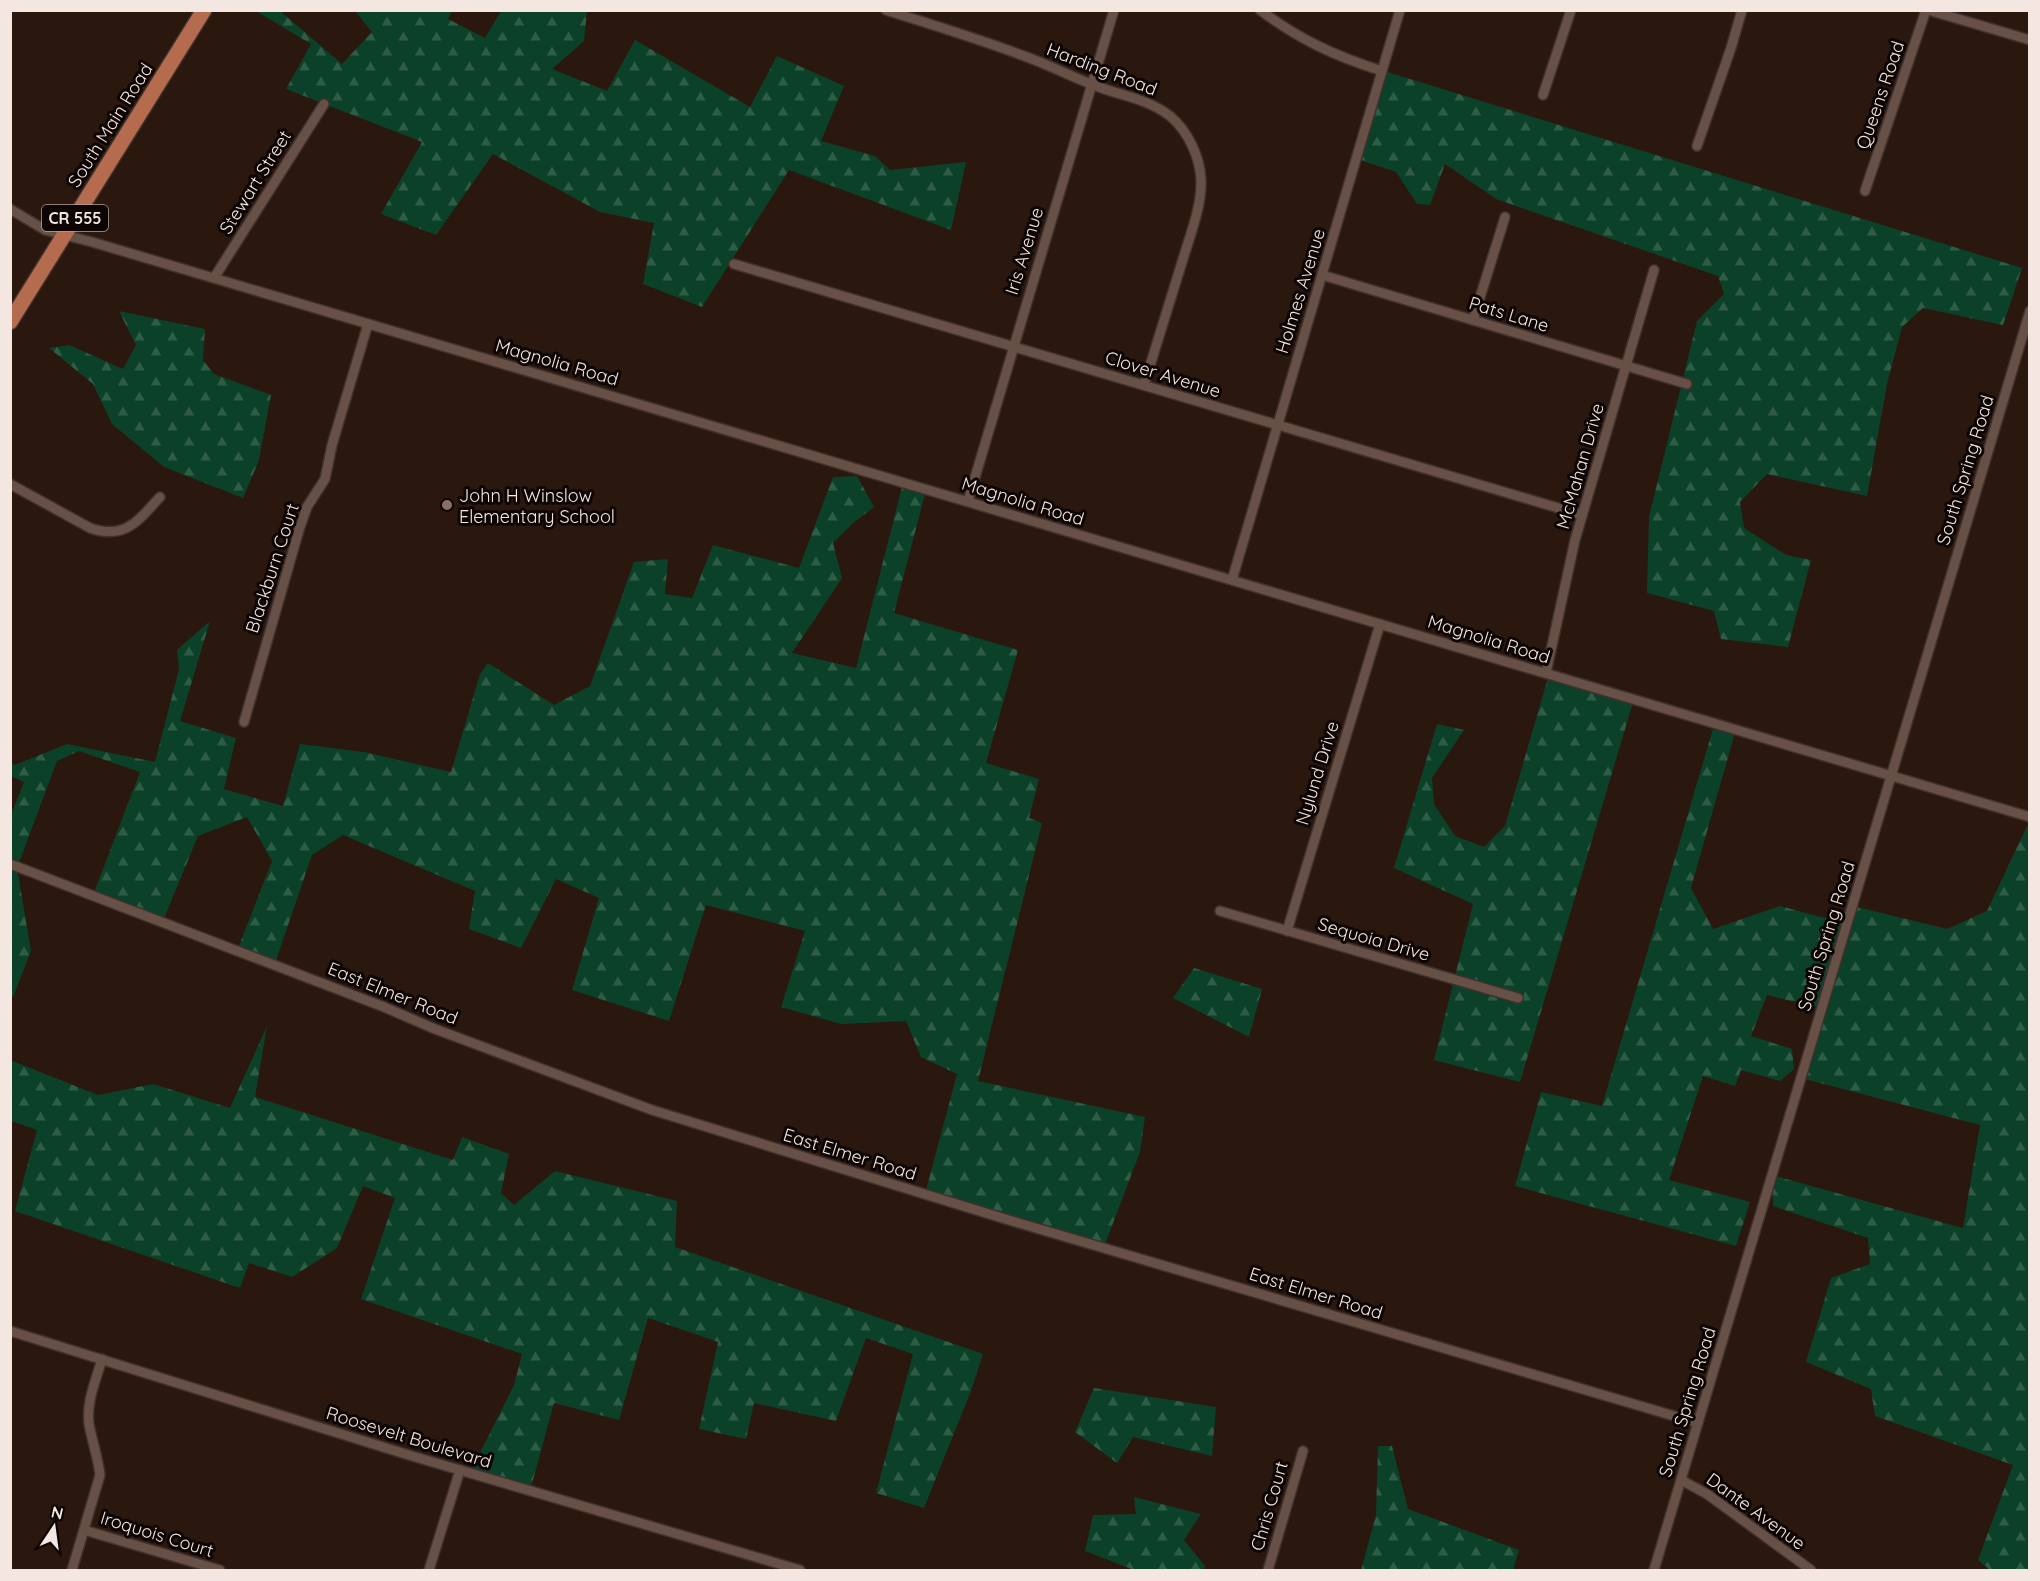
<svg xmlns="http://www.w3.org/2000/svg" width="2040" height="1581" font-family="Quicksand,sans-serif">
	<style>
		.forest { fill: url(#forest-firs) }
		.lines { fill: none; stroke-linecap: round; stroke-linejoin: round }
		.street-casing { stroke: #3f302d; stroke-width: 12 }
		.primary-casing { stroke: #3f302d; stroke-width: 18 }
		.street { stroke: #675046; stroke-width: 9 }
		.primary { stroke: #b56b4d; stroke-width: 15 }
		.education-dot { fill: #8d6e63; stroke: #0d0503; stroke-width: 2 }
		.labels { text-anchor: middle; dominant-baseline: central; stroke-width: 6; stroke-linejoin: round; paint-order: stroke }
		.shield { fill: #0d0503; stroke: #afa29e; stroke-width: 1.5 }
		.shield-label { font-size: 16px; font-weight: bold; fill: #f4e6e0 }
		.street-label { font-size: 18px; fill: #f4e6e0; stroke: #0d0503 }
		.poi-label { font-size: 18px; fill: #f4e6e0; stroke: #0d0503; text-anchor: start }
	</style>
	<defs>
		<pattern id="forest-firs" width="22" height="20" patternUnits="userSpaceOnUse" patternTransform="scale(1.5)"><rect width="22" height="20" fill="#0b4128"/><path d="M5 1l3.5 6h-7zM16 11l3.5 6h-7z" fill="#2f5c47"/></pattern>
	</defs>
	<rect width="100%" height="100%" fill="#2a170e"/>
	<g class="forest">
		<polygon points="256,11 280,11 342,64 372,32 355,11 452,11 448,19 485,38 501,11 587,11 584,41 552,69 607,91 635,40 750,107 777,56 844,86 821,141 875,156 890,170 966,162 951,230 789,170 702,307 643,284 654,223 600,212 493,154 436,235 381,214 422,142 286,89 311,44"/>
		<polygon points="1381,70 2022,268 2003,325 1923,308 1902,327 1887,384 1867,496 1767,474 1740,502 1744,528 1786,555 1811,560 1788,647 1721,639 1714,611 1647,593 1649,517 1697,321 1724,294 1718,276 1496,199 1445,164 1430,205 1417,204 1396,172 1354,158"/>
		<polygon points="119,311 205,329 203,360 214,374 271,395 259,460 243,498 164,467 112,424 93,384 49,348 69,345 123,369 136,345"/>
		<polygon points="857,476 874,507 853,523 833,543 842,578 792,653 856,668 903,483 926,490 894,613 1018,650 986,763 1039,779 1029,818 1042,823 978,1081 1145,1117 1140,1152 1104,1247 925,1194 957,1074 921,1057 906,1021 841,1024 781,1007 805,931 706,905 669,1021 572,990 599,898 556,879 521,948 469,929 475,891 343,835 312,855 274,966 237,951 272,861 247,817 198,836 162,923 92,898 140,772 79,751 57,761 17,868 31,951 13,997 11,996 11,815 24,782 11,776 11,763 15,765 67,744 155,762 179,669 177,650 210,621 180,721 236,738 224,789 283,806 300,744 364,752 451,772 480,674 488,663 554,705 590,686 634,562 668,559 665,594 692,598 713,545 799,568 833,477"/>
		<polygon points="1549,674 1634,699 1520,1082 1434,1060 1473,904 1394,868 1437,724 1464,730 1432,778 1434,804 1455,836 1484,847 1505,826"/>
		<polygon points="1715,722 1736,729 1691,888 1713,929 1780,906 1847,924 1853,906 1947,929 1987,911 2027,826 2029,827 2029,1570 1990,1570 1978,1560 2013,1465 1875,1416 1871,1389 1806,1362 1831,1278 1870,1264 1868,1238 1773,1206 1772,1175 1963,1228 1980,1125 1801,1078 1821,1008 1767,995 1751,1036 1792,1049 1794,1069 1780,1081 1741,1070 1735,1086 1703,1076 1669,1180 1750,1202 1736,1246 1515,1186 1541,1092 1602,1106"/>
		<polygon points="1194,968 1262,989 1249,1037 1173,998"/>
		<polygon points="267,1026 255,1097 453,1160 462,1137 509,1154 501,1193 514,1205 555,1171 677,1201 675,1247 983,1354 971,1391 924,1508 876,1493 913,1354 866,1338 836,1421 754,1403 746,1439 699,1429 718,1342 648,1318 619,1420 554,1403 530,1491 470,1473 514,1385 522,1354 361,1299 395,1198 363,1186 337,1248 292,1277 249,1263 240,1288 15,1211 37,1130 11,1121 10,1060 98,1095 153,1084 230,1108"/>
		<polygon points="1094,1388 1216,1407 1212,1456 1133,1437 1117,1463 1075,1432"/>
		<polygon points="1378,1446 1392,1446 1408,1509 1519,1550 1513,1570 1361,1570 1376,1515"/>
		<polygon points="1134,1497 1201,1514 1184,1540 1205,1566 1204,1570 1134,1570 1085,1551 1093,1515 1136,1514"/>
	</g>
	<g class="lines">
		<g class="street-casing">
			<g id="street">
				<path d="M886,10C932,25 979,39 1024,56C1047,64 1068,75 1091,84C1119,96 1145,97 1170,116C1188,131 1200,157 1201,180C1202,206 1190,235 1183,259C1170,301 1157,343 1144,385"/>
				<path d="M1260,10C1300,40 1335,56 1382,71"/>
				<polyline points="1928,10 2030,40"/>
				<polyline points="1543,95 1571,10"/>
				<polyline points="1697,146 1731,48 1742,10"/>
				<polyline points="1865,191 1926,10"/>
				<polyline points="10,209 45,230 92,242 2030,817"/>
				<polyline points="734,264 1582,515"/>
				<polyline points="1322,275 1687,384"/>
				<polyline points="214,278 324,104"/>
				<polyline points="1473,320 1505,217"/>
				<path d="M10,484L90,528C125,540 138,521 160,497"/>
				<polyline points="968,501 1114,10"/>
				<polyline points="1232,580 1400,10"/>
				<polyline points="1546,673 1575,540 1654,270"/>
				<polyline points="244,722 299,530 307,507 325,479 332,445 368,324"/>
				<polyline points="10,864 384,1007 435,1029 652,1110 1012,1221 1698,1423"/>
				<polyline points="1220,911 1518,998"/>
				<polyline points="1287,931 1380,624"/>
				<polyline points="10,1331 412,1456 800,1570"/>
				<polyline points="1681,1480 1707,1494 1811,1570"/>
				<polyline points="84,1530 220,1570"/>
				<path d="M72,1570L100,1475C98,1457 92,1441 89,1424C86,1402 96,1380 102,1359"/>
				<polyline points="429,1570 460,1470"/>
				<polyline points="1268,1570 1303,1451"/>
				<polyline points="1654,1570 2030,311"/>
			</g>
		</g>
		<g class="primary-casing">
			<polyline id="primary" points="10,322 204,10"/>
		</g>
		<use href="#street" class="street"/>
		<use href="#primary" class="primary"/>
	</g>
	<circle class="education-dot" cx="447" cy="505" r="6"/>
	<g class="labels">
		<rect class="shield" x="42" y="205" width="66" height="26" rx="4.5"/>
		<g class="shield-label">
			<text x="75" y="218">CR 555</text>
		</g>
		<g class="street-label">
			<text transform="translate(1102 69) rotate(21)">Harding Road</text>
			<text transform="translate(1880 95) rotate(-71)">Queens Road</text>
			<text transform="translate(110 125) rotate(-58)">South Main Road</text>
			<text transform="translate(255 182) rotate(-58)">Stewart Street</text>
			<text transform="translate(1024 251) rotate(-73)">Iris Avenue</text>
			<text transform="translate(1300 291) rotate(-73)">Holmes Avenue</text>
			<text transform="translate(1509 314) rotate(17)">Pats Lane</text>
			<text transform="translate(557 362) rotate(16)">Magnolia Road</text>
			<text transform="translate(1163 374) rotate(17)">Clover Avenue</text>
			<text transform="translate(1580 466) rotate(-74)">McMahan Drive</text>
			<text transform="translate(1965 470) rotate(-73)">South Spring Road</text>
			<text transform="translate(1023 501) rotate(17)">Magnolia Road</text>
			<text transform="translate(272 568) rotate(-72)">Blackburn Court</text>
			<text transform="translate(1489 639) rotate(17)">Magnolia Road</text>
			<text transform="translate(1317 773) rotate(-73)">Nylund Drive</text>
			<text transform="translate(1826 936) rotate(-73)">South Spring Road</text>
			<text transform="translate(1374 939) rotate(16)">Sequoia Drive</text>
			<text transform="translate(393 993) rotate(22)">East Elmer Road</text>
			<text transform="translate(850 1154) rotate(17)">East Elmer Road</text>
			<text transform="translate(1316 1293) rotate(17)">East Elmer Road</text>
			<text transform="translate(1687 1402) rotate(-73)">South Spring Road</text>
			<text transform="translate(409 1437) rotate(17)">Roosevelt Boulevard</text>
			<text transform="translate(1269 1506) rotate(-74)">Chris Court</text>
			<text transform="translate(1756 1511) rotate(36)">Dante Avenue</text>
			<text transform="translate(157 1534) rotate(17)">Iroquois Court</text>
		</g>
		<g class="poi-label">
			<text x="459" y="495">John H Winslow<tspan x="459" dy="21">Elementary School</tspan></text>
		</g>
	</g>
	<rect width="2040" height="1581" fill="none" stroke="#f4e6e0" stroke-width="24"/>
	<g transform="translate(54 1527) rotate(13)" stroke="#0d0503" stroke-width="4.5" paint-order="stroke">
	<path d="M0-4.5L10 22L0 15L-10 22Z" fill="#f4e6e0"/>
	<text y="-9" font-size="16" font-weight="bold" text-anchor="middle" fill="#f4e6e0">N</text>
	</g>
</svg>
